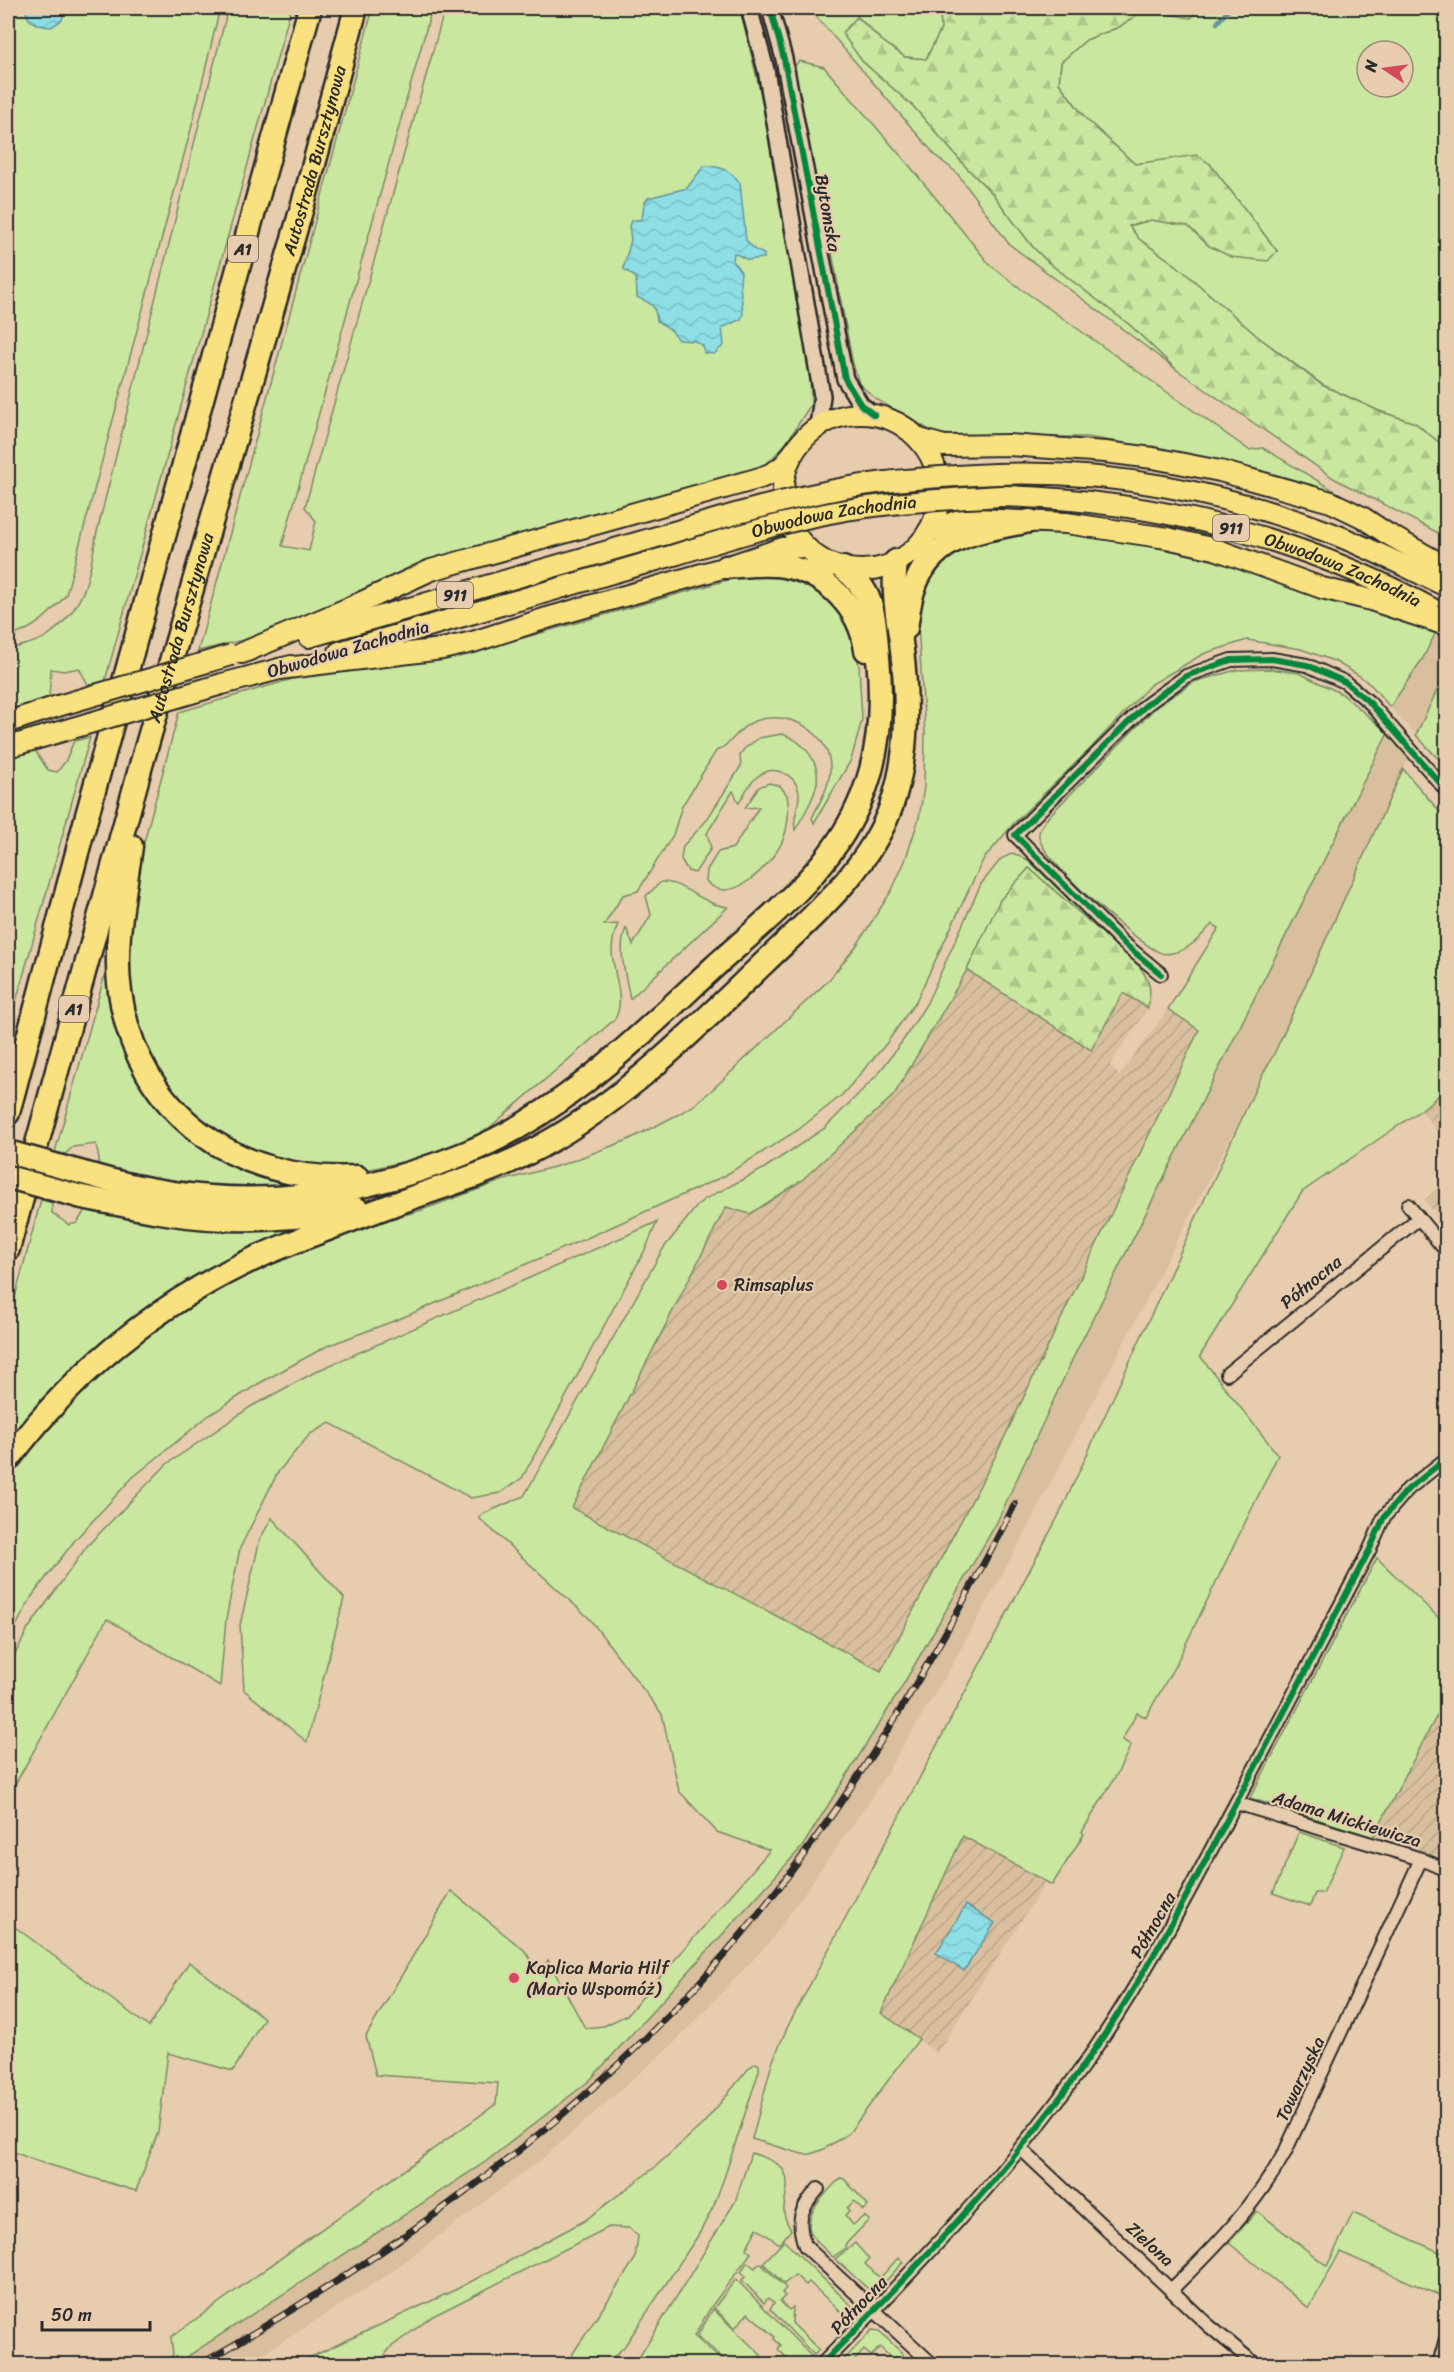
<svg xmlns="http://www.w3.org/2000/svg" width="1454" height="2372" font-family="Sriracha,sans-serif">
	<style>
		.built { fill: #d9bf9e }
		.industrial { fill: url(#industrial-furrows) }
		.green { fill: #c9e79f; stroke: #7a8965; stroke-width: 1.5; fill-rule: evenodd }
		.forest { fill: url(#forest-firs); stroke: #7a8965; stroke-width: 1.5 }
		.water { fill: url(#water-waves); stroke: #66969b; stroke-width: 1.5 }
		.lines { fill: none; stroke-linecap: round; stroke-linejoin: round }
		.stream { stroke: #66969b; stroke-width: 4.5 }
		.minor-casing { stroke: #2b2b2b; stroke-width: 16 }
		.tertiary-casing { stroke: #2b2b2b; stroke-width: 20 }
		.primary-casing { stroke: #2b2b2b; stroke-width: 24 }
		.motorway-casing { stroke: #2b2b2b; stroke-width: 27 }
		.minor { stroke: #e7ccae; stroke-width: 12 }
		.tertiary { stroke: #e7ccae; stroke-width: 15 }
		.primary { stroke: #fae180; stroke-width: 20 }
		.motorway { stroke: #fae180; stroke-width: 22 }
		.rail-casing { stroke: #2b2b2b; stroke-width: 7 }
		.rail { stroke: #e7ccae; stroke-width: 4.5; stroke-dasharray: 14; stroke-linecap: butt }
		.primary-bridge-casing { stroke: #2b2b2b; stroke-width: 24; stroke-linecap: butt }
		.motorway-bridge-casing { stroke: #2b2b2b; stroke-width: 27; stroke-linecap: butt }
		.primary-bridge { stroke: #fae180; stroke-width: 20 }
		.motorway-bridge { stroke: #fae180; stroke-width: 22 }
		.cycleway-casing { stroke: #e7ccae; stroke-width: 10 }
		.cycleway { stroke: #00873e; stroke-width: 6 }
		.poi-dot { fill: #d1495b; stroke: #e7ccae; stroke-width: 2 }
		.labels { text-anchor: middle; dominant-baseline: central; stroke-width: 4.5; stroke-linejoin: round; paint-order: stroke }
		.shield { fill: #e7ccae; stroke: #635b52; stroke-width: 1.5 }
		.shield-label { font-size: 16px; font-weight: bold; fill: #2b2b2b }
		.street-label { font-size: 18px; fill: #2b2b2b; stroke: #e7ccae }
		.poi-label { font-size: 18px; fill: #2b2b2b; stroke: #e7ccae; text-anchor: start }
	</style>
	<defs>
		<pattern id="industrial-furrows" width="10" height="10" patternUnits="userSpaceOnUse" patternTransform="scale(1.5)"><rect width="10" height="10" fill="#d9bf9e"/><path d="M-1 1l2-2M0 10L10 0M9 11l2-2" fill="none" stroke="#baa488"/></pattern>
		<pattern id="forest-firs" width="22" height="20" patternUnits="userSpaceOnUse" patternTransform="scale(1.5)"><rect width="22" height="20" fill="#c9e79f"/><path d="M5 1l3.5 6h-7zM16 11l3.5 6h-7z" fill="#adc689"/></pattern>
		<pattern id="water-waves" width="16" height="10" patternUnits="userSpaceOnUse" patternTransform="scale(1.5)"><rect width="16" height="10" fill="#8ddee5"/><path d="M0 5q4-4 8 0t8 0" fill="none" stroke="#7abfc5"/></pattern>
	</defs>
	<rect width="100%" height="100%" fill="#e7ccae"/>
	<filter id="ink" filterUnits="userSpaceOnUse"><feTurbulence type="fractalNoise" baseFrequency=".0167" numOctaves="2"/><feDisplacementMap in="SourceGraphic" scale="12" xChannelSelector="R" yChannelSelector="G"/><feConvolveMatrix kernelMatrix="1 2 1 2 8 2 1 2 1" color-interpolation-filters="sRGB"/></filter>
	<g filter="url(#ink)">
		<g class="built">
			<polygon points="1436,632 1446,638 1446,671 1416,735 1390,707 1423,658"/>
			<polygon points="1388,733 1409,757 1274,1054 1019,1544 947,1674 870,1800 769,1943 673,2044 543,2158 384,2277 247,2364 176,2364 484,2163 589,2081 900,1690 996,1524 1075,1354"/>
		</g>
		<g class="industrial">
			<polygon points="967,970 1091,1050 1123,993 1148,1008 1110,1065 1119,1076 1168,1009 1199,1030 995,1457 881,1671 572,1509 726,1207 750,1214 801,1181 894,1095"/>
			<polygon points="1446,1089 1446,1143 1421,1110"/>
			<polygon points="1446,1180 1446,1227 1425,1200"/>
			<polygon points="1446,1698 1446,1862 1373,1837"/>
			<polygon points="963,1836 1046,1882 937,2053 881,2013"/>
		</g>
		<g class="green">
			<path d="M8,8H220L191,129L66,595C49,615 34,630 8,637Z"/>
			<path d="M228,8H291L105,681L89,686L79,668L64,671L51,669L49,697L8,710V650C19,646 37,643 47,636C84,610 90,577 96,536Z"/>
			<polygon points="373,8 432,8 282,546 309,551 316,521 305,507 445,8 740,8 775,153 810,372 811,404 787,442 766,465 542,529 412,568 354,598 263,635 198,651"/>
			<polygon points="809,8 940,8 941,29 926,59 905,57 881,40 858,17 862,61 914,107 966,167 993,194 1032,246 1049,263 1130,325 1177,370 1009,244 957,173 936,156"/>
			<path d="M1199,8H1446V448L1415,423L1379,411L1323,385L1257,336L1176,265L1139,239L1129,226L1151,220L1188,226L1209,246L1277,251L1210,164L1162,161L1135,164L1086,119L1059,83L1061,62L1086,40L1119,27L1144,9L1191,18ZM1367,51H1403V87H1367Z"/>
			<polygon points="799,61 824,67 908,164 990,265 1020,288 1249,450 1263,448 1368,511 1315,486 1256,469 1174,451 1087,437 960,436 935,433 876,399 859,384 852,360 831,247 818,195 794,67"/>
			<path d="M1030,532C1174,538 1302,585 1436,632L1423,658L1390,707L1373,687L1360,676L1334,661L1301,649L1247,640L1203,654L1150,685L1090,749L1014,823L983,860L916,1001L886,1044L842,1095L798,1130L724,1176L596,1234L399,1319L327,1346L258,1384L208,1416L132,1478L75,1540L32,1596L8,1641V1476L35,1439L123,1351L222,1283L333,1235L422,1210L501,1181L561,1165L628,1140L679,1114L693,1106L713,1089L829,980L857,945L892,890L905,861L919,818L924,787L925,732L917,609L932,572L961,545Z"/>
			<path d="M749,574H783L813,588L838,608L851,626L859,666L862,720L851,760L814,823L812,818C819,803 829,788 830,771C832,732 789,709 755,721C738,727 732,745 716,751L682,806L673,835L638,891L623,895L604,925L618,924C614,933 612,942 612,952C613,974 626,999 615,1019L481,1135L425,1157L366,1170H314L233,1145L180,1103L144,1048L130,999L127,944L140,857L179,712L327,669L426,660L481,650Z"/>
			<path d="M1271,669L1299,673L1342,694L1388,733L1075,1354L996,1524L900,1690L802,1847L589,2081L484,2163L176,2364H147L173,2356L171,2337L496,2104L498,2083L376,2075L366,2036L451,1891L524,1950L542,1975L548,1960L585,2028L604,2026L627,2015L770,1850L717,1832L679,1791L662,1714L589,1618L479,1518L483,1514L524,1496L663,1249L697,1206L703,1200L763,1169L825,1128L878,1074L904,1039L927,1003L981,884L1001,859L1013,853L1028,860L1113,942L1029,868L1000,901L967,970L894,1095L801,1181L750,1214L726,1207L572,1508L881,1671L995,1457L1199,1030L1168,1009L1219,928L1212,924C1201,936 1189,951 1172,953C1168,954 1162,954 1159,952C1136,942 1040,859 1039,836C1038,828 1045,822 1049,816L1157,706L1194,682L1236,670Z"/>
			<polygon points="1446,671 1446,767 1416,735"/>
			<path d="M782,734C802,740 820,760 817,783C814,799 803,816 795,830C792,820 800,805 799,793C796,774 774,764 758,776C749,783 744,794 739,803L733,791L707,833L711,848L695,873L688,871L681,859L683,846L706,821L741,766L740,755L744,749L759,738Z"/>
			<polygon points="90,737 8,1030 8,757 34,749 48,770 57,772 65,762 74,741"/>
			<polygon points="1403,769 1446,819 1446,1089 1421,1110 1302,1192 1200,1356 1278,1455 1177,1662 1146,1717 1137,1713 1122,1740 1131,1745 1117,1774 1082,1832 1084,1834 1052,1885 963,1836 881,2013 919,2039 849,2133 824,2149 811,2154 802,2154 752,2139 772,2063 787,2028 1060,1513 1259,1081 1274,1054"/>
			<path d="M769,783L780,786L787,795C790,809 788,829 782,842C772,864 730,909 706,881L707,870L718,852L733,848L759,807L745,808L759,787Z"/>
			<path d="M661,882C681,880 702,905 728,907L630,999C626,976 617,950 626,928L633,945L651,915L646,896Z"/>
			<polygon points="107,967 111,969 123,1038 230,1164 279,1182 326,1186 236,1191 98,1170 99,1159 96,1144 73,1147 65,1154 55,1152"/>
			<polygon points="41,1200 52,1203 52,1213 69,1225 77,1223 87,1207 316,1224 241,1256 8,1451 8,1323"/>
			<polygon points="657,1222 646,1248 522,1478 500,1493 471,1498 330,1423 310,1434 278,1472 240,1548 226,1619 220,1686 107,1619 12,1790 8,1804 8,1668 28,1629 87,1546 167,1464 252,1406 319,1370"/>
			<polygon points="272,1518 344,1598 307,1742 244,1690 240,1625 260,1539"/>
			<polygon points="1377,1558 1446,1625 1446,1698 1373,1837 1250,1798"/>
			<polygon points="1299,1832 1344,1847 1323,1893 1315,1893 1310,1906 1273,1893"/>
			<polygon points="11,1924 149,2027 189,1962 264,2018 233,2071 168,2053 158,2132 136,2191 37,2161 8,2150 8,1927"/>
			<polygon points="756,2063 759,2065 759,2071 724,2178 714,2205 699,2234 624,2347 606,2364 566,2364 635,2259 638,2236 629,2228 609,2227 433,2316 391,2347 378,2364 296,2364 457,2289 584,2221 654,2168 703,2124 749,2068"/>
			<path d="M751,2153C774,2160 792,2166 786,2194C785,2201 782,2210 785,2217C786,2222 789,2226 791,2230L779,2244L757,2228L746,2249L751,2253L711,2307L694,2336L726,2364H635L735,2202Z"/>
			<path d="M840,2178L844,2179L868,2205L863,2210L854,2201L847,2208L849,2211L845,2215L853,2225L864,2216L869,2220L845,2245L846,2248L833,2257C826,2250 814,2241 810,2231C804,2212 829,2191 840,2178Z"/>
			<polygon points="1257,2211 1327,2266 1353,2213 1446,2255 1446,2298 1340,2252 1309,2308 1229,2243"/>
			<polygon points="784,2241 857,2311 849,2320 809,2282 806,2285 795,2275 784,2284 763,2263"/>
			<polygon points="855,2243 869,2259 865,2264 880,2278 898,2258 903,2262 874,2294 835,2259"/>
			<polygon points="747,2262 755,2268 760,2263 786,2288 782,2293 785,2296 780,2301 789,2310 793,2307 792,2323 819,2350 814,2355 770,2309 774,2303 768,2298 764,2303 742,2280 746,2276 741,2272"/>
			<polygon points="736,2279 813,2358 807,2364 793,2364 778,2349 781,2345 774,2339 775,2337 748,2313 735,2328 714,2308"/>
			<polygon points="713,2309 761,2355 758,2359 763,2364 730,2364 697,2336"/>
			<polygon points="872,2330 879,2331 903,2354 898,2360 896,2357 893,2360 880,2347 871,2356 864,2350 853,2362 855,2364 840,2364"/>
		</g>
		<g class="forest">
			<polygon points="940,8 1199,8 1191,18 1144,10 1119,27 1086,40 1061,62 1059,83 1086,119 1135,164 1197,155 1210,164 1277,251 1268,261 1231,257 1209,246 1188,226 1151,220 1129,226 1139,239 1176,265 1257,336 1322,385 1379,411 1415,423 1446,448 1446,537 1335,479 1177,370 1130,325 1049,263 1032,246 993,194 966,167 914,107 862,61 842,33 857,17 881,40 905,57 926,59 941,29"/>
			<path d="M1029,868L1139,966C1150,981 1152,989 1148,1008L1123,993L1091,1050L967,970L1000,900Z"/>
		</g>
		<g class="water">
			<path d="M26,8H65L62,20L51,27C38,26 25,22 26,8Z"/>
			<path d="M704,166C720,166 731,170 740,183L746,240L755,250L764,254V258L748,260L734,253L733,261L741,272L740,284L743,314L741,319L722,328L724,345L714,354L704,353L703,346L695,341L678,340L672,331L657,321C655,303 651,304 637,297L636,278L624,269V266L631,240L629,226L631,221L642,219L644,204L648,198L687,188Z"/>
			<polygon points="966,1905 995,1923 964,1971 936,1953"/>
		</g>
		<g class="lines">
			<polyline class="stream" points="1217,23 1230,8"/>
			<g class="minor-casing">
				<g id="minor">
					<polyline points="1161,974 1122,942 1015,835 1146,705 1186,676 1231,660 1272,659 1307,665 1345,682 1370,703 1446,790"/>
					<polyline points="1408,1205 1446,1251"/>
					<polyline points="1227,1374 1419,1218"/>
					<polyline points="1236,1803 1421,1859 1446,1870"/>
					<polyline points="1021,2149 1208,2325 1255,2364"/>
					<path d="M818,2189C800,2209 796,2220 805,2246L932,2364"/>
					<path d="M1172,2289C1215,2247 1256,2205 1285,2152L1421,1859"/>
					<path d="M822,2364C914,2270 1006,2175 1083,2066C1139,1987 1185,1900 1230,1814C1277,1727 1322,1639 1369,1551L1384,1517L1408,1489L1446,1459"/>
					<polyline points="1439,2364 1446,2339"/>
				</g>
			</g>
			<g class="tertiary-casing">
				<g id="tertiary">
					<polyline points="749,8 766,70 822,396 818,426"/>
					<polyline points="770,8 784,59 845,379 861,405 874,415"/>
				</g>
			</g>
			<g class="primary-casing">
				<g id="primary">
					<circle cx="861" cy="492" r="78"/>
					<polyline points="919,439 944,446 1009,445 1105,452 1153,458 1220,471 1331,502 1362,517 1386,533 1446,567"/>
					<path d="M996,474C1114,470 1221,492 1331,533C1370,548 1408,568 1446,586"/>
					<path id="s1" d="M1001,496C1158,500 1302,537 1440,613"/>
					<polyline points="928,532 959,520 978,519 1066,523 1167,538 1215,549 1322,588 1371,600 1446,625"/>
					<polyline points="309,637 667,534"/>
					<polyline points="339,652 674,555"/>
					<path d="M242,653L349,608L431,570L760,478C774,473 785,467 792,454"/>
					<polyline points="279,669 442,649 473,642 547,618 726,567 783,548 806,547"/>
					<polyline points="222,684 291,666"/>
					<polyline points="8,722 58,706"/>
					<polyline points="8,747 49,735"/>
				</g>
			</g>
			<g class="motorway-casing">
				<g id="motorway">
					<path d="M726,567C744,566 764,563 783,566C826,573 860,607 866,650"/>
					<path d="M906,628C908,616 909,603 913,591C931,534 981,531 1030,521"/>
					<path d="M131,846C125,893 113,944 120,992C137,1114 238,1184 357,1177"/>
					<polyline points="8,1113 86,819 310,8"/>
					<path d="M87,1174C220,1213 338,1205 466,1153C564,1113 638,1037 714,967C767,919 828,873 858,806C880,759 883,708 878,657C874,619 876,592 843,568"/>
					<path d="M82,1197C124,1205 166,1215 209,1218C259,1222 308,1217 357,1209"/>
					<path id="s2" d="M8,1249L140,769L307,190L356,8"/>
					<path d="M8,1460C81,1362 179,1286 294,1242C330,1228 367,1214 403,1201C444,1186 486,1174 526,1154C618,1108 693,1031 766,961C813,916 869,869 891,807C909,756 908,703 902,650C898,617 892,595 896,561"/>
				</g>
			</g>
			<use href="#minor" class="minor"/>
			<use href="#tertiary" class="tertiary"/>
			<use href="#primary" class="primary"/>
			<use href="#motorway" class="motorway"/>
			<g class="rail-casing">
				<path id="rail" d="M201,2364C404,2247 601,2107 751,1923C856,1794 939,1651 1015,1504"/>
			</g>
			<use href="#rail" class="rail"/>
			<g class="primary-bridge-casing">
				<g id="primary-bridge">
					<path d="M667,534C727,516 788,498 850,487C898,479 947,476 996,474"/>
					<path id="s3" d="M674,555C730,538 788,520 846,510C898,502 949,499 1001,496"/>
					<polyline points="58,706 231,655"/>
					<polyline points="49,735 222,684"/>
				</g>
			</g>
			<g class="motorway-bridge-casing">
				<g id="motorway-bridge">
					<polyline points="8,1152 87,1174"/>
					<polyline points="8,1177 82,1197"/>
				</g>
			</g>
			<use href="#primary-bridge" class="primary-bridge"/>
			<use href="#motorway-bridge" class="motorway-bridge"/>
			<g class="cycleway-casing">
				<g id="cycleway">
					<polyline points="770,8 784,59 845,379 861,405 874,415"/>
					<polyline points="1161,974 1122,942 1015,835 1146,705 1186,676 1231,660 1272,659 1307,665 1345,682 1370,703 1446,790"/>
					<path d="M822,2364C914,2270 1006,2175 1083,2066C1139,1987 1185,1900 1230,1814C1277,1727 1322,1639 1369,1551L1384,1517L1408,1489L1446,1459"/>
				</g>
			</g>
			<use href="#cycleway" class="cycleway"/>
		</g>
	</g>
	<g class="poi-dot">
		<circle cx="722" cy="1285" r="6"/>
		<circle cx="514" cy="1978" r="6"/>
	</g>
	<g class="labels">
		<g class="shield">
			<rect x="228" y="236" width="30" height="26" rx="4.5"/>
			<rect x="1213" y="515" width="36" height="26" rx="4.5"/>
			<rect x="437" y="582" width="36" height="26" rx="4.5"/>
			<rect x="59" y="996" width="30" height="26" rx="4.5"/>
		</g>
		<g class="shield-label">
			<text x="243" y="249">A1</text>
			<text x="1231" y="528">911</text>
			<text x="455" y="595">911</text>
			<text x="74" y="1009">A1</text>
		</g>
		<g class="street-label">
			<text stroke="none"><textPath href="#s2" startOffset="1131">Autostrada Bursztynowa</textPath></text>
			<text transform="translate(828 213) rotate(80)">Bytomska</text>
			<text stroke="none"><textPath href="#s3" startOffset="165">Obwodowa Zachodnia</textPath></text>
			<text stroke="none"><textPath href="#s1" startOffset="352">Obwodowa Zachodnia</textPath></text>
			<text stroke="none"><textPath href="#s2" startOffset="645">Autostrada Bursztynowa</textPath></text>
			<text transform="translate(348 649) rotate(-16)">Obwodowa Zachodnia</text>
			<text transform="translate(1311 1282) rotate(-39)">Północna</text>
			<text transform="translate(1347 1819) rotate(17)">Adama Mickiewicza</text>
			<text transform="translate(1153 1925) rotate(-60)">Północna</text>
			<text transform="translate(1300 2079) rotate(-65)">Towarzyska</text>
			<text transform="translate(1150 2244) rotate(42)">Zielona</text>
			<text transform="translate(859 2305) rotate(-46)">Północna</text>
		</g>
		<g class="poi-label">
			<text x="734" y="1285">Rimsaplus</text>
			<text x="526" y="1968">Kaplica Maria Hilf<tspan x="526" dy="21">(Mario Wspomóż)</tspan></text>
		</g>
	</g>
	<rect width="1454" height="2372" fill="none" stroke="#e7ccae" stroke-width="30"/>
	<rect x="15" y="15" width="1424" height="2342" fill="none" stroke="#2b2b2b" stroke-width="2" filter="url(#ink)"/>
	<g transform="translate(1385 69) rotate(283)"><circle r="28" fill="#e7ccae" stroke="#9c8c7a" stroke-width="1.5"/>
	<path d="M0-4.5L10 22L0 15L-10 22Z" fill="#d1495b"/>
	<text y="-9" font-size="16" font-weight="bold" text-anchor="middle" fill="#2b2b2b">N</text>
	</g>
	<path d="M42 2321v9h108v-9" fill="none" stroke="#2b2b2b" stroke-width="3"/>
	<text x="51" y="2321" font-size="18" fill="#2b2b2b" stroke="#e7ccae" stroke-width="4.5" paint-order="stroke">50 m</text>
</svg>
